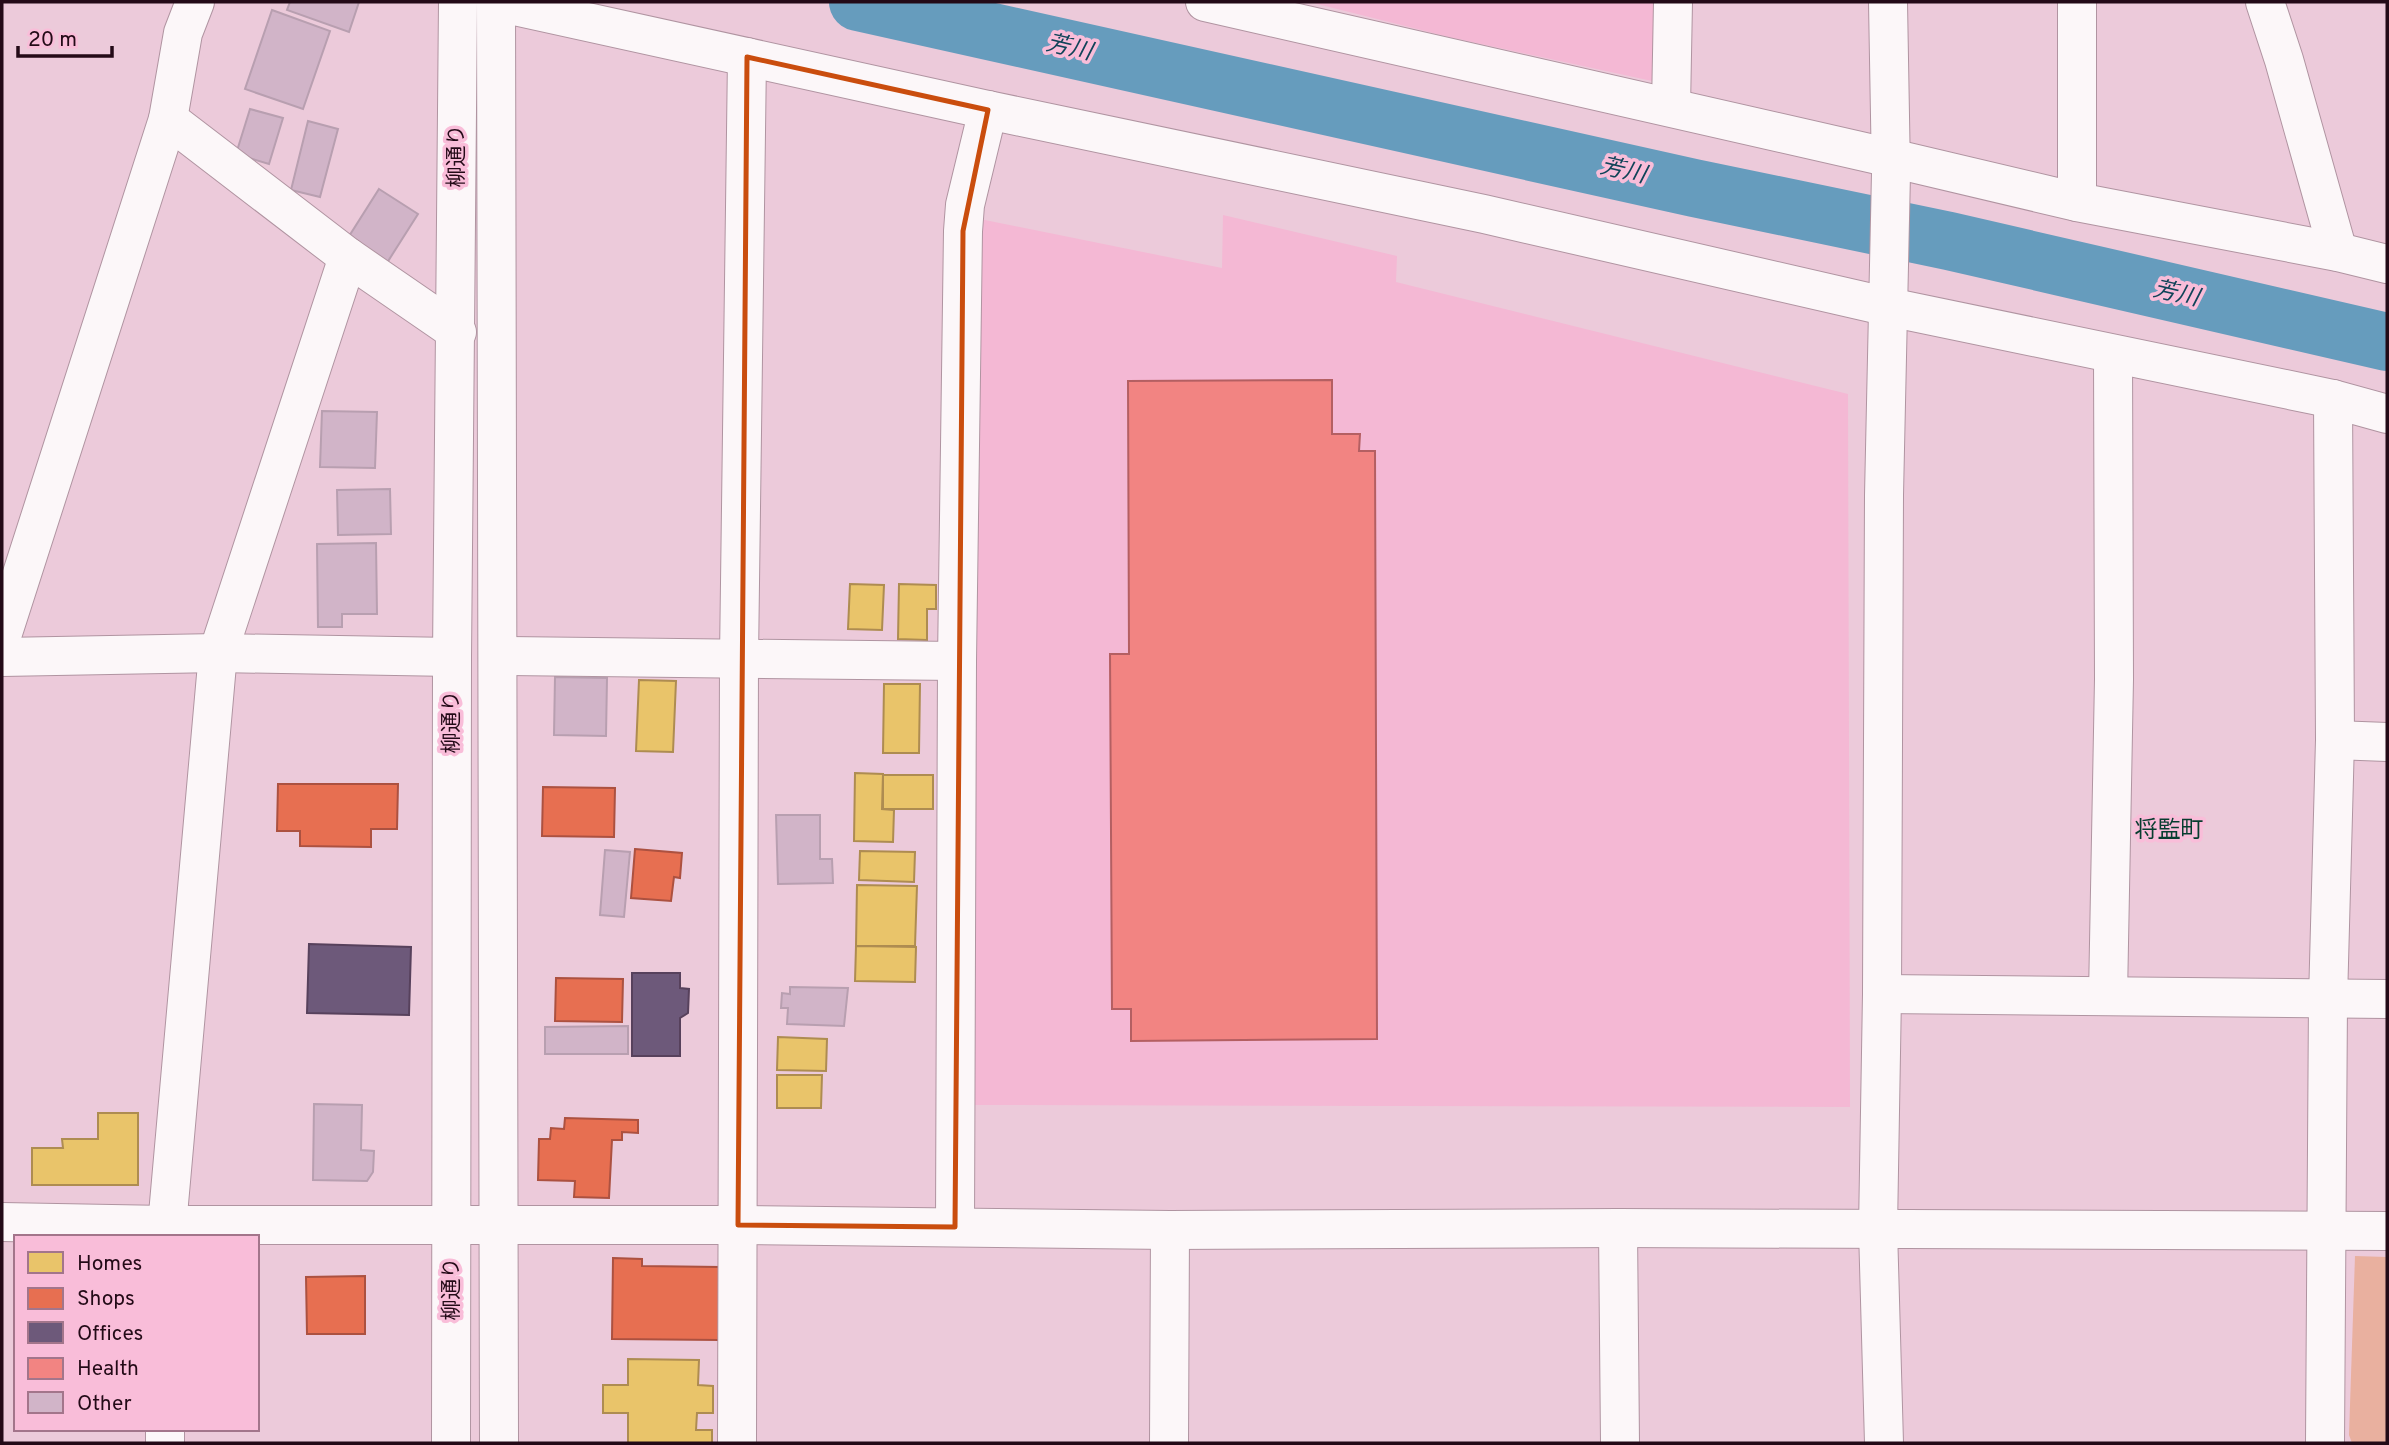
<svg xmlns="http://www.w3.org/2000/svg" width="2389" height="1445" font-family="Overpass,'Noto Sans JP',sans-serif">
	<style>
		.built { fill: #f4b8d4 }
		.green { fill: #e9b09f }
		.homes { fill: #e9c46a; stroke: #ae8c51; stroke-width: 2 }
		.shops { fill: #e76f51; stroke: #ac5140; stroke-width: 2 }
		.offices { fill: #6d597a; stroke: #57415c; stroke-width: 2 }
		.health { fill: #f28482; stroke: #b45f62; stroke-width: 2 }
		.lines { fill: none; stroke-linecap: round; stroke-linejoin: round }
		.river { stroke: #669cbd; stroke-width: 58 }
		.building { fill: #d1b4c8; stroke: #b89fb0; stroke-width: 2 }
		.minor-casing { stroke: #b094a1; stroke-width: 40 }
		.minor { stroke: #fcf7f9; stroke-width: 38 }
		.marked { fill: none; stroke: #ca4d0e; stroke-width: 5; stroke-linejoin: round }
		.labels { text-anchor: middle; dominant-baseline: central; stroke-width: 7; stroke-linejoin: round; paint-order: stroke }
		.street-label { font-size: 21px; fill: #230a17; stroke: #f9bdd9 }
		.water-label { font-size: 23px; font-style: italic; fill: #104358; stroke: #f9bdd9 }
		.neighbourhood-label { font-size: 23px; fill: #073d2f; stroke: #f9bdd9 }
	</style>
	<rect width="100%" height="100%" fill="#eccada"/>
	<g class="built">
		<polygon points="1309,2 1657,2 1652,81 1449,37"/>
		<polygon points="1223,215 1397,256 1396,282 1848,394 1850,1107 971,1105 975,218 1222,268"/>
	</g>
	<polygon class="green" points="2355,1256 2387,1257 2387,1443 2352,1443 2349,1435"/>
	<g class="homes">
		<polygon points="850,584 884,585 882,630 848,629"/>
		<polygon points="899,584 936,585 936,609 927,609 927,640 898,639"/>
		<polygon points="639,680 676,681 673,752 636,751"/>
		<polygon points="884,684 920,684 919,753 883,753"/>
		<polygon points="855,773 883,774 882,809 894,810 893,842 854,841"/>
		<rect x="883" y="775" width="50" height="34"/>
		<polygon points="860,851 915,852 914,882 859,880"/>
		<polygon points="857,885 917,886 915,946 856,946"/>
		<polygon points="856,946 916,947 915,982 855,981"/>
		<polygon points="778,1037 827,1039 826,1071 777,1070"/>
		<polygon points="777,1075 822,1075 821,1108 777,1108"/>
		<polygon points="98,1113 138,1113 138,1185 32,1185 32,1148 63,1148 62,1139 98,1139"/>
		<polygon points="628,1359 699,1360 698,1385 713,1386 713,1413 697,1413 696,1430 712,1430 712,1443 628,1443 628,1413 603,1413 603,1385 628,1385"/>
	</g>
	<g class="shops">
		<polygon points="278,784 398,784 397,829 371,829 371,847 300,846 300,831 277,831"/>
		<polygon points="543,787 615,788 614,837 542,836"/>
		<polygon points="635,849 682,853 680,878 674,877 671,901 631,898"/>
		<polygon points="556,978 623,979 622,1022 555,1021"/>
		<polygon points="565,1118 638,1120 638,1133 622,1132 622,1140 612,1140 609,1198 574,1197 575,1181 538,1180 539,1139 550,1139 551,1128 564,1129"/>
		<polygon points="613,1258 642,1259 642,1266 720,1267 719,1340 612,1339"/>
		<polygon points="365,1276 365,1334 307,1334 306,1277"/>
	</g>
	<g class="offices">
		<polygon points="309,944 411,947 409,1015 307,1013"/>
		<polygon points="632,973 680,973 680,988 689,989 688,1013 680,1018 680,1056 632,1056"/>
	</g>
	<polygon class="health" points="1332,380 1332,434 1360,434 1359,451 1375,451 1377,1039 1131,1041 1131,1009 1112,1009 1110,654 1129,654 1128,381"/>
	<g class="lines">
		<polyline class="river" points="858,2 1694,188 1949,241 2387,342"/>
	</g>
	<g class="building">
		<polygon points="290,2 359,2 349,32 287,10"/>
		<polygon points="272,10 330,31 303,109 245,89"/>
		<polygon points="250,109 283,118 269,164 236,154"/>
		<polygon points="308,121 338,129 320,197 291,190"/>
		<polygon points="379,189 418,214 385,266 346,241"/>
		<polygon points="322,411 377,412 375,468 320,467"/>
		<polygon points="390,489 391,534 338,535 337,490"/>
		<polygon points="376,543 377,614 342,614 342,627 318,627 317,544"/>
		<polygon points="555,677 607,678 606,736 554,735"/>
		<polygon points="776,815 820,815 820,859 832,859 833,883 778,884"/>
		<polygon points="605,850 630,852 624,917 600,915"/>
		<polygon points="790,987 848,988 844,1026 787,1024 788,1008 781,1008 782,993 790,994"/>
		<polygon points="628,1026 628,1054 545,1054 545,1027"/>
		<polygon points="314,1104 362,1105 361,1150 374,1151 373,1172 367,1181 313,1180"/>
	</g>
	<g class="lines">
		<g class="minor-casing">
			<g id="minor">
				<polyline points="496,2 988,110 1484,214 1889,307 2333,399 2387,414"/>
				<polyline points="496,2 499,1443"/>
				<polyline points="1205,2 1891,158 2077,202 2338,252 2387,264"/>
				<polyline points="2077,2 2077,202"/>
				<polyline points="2265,2 2284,60 2338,252"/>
				<polyline points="1671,107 1673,2"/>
				<polyline points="168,119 348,257"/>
				<polyline points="2,636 168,119 183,33 195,2"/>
				<polyline points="498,656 957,661"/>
				<polyline points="2,657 218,653 452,657"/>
				<polyline points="2335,740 2387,742"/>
				<polyline points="1882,994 2387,999"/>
				<polyline points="2108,996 2114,679 2113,355"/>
				<polyline points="2,1222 166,1225 738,1225 1170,1230 1618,1228 2387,1231"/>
				<polyline points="955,1227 957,661 963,231 965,205 988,110"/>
				<polyline points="1618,1228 1620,1443"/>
				<polyline points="166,1237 218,653 348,257 457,332"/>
				<polyline points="165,1443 165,1429"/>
				<polyline points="451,1443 452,657 458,2"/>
				<polyline points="737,1443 739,658 747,57"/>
				<polyline points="1169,1443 1170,1230"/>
				<polyline points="1884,1443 1878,1229 1882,994 1884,495 1891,173 1888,2"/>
				<polyline points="2325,1443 2328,1000 2335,740 2333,399"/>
			</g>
		</g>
		<use href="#minor" class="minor"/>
	</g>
	<path class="marked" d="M747,57L988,110L963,231L955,1227L738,1225Z"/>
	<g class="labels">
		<g class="street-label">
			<text transform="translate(457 156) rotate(-90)">柳通り</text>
			<text transform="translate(452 722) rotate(-90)">柳通り</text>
			<text transform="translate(452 1289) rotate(-90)">柳通り</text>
		</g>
		<g class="water-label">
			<text transform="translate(1069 49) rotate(13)">芳川</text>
			<text transform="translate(1623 172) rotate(13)">芳川</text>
			<text transform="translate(2176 295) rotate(13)">芳川</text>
		</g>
		<g class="neighbourhood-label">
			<text x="2169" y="831">将監町</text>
		</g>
	</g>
	<rect width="2389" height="1445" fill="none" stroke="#230a17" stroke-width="7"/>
	<rect x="14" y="1235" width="245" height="196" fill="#f9bdd9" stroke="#a3758b" stroke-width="2"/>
	<rect x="28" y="1252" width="35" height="21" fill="#e9c46a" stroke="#a3758b" stroke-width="2"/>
	<text x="77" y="1270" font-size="21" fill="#230a17">Homes</text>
	<rect x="28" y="1288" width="35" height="21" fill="#e76f51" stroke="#a3758b" stroke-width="2"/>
	<text x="77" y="1305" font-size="21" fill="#230a17">Shops</text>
	<rect x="28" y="1322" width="35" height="21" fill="#6d597a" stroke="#a3758b" stroke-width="2"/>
	<text x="77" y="1340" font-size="21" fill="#230a17">Offices</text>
	<rect x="28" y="1358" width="35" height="21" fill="#f28482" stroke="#a3758b" stroke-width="2"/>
	<text x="77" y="1375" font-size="21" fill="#230a17">Health</text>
	<rect x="28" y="1392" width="35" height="21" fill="#d1b4c8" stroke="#a3758b" stroke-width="2"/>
	<text x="77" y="1410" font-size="21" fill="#230a17">Other</text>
	<path d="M18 46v10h94v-10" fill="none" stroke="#230a17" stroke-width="3.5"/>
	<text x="28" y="46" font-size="21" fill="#230a17" stroke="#f9bdd9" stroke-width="5" paint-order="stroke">20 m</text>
</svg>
